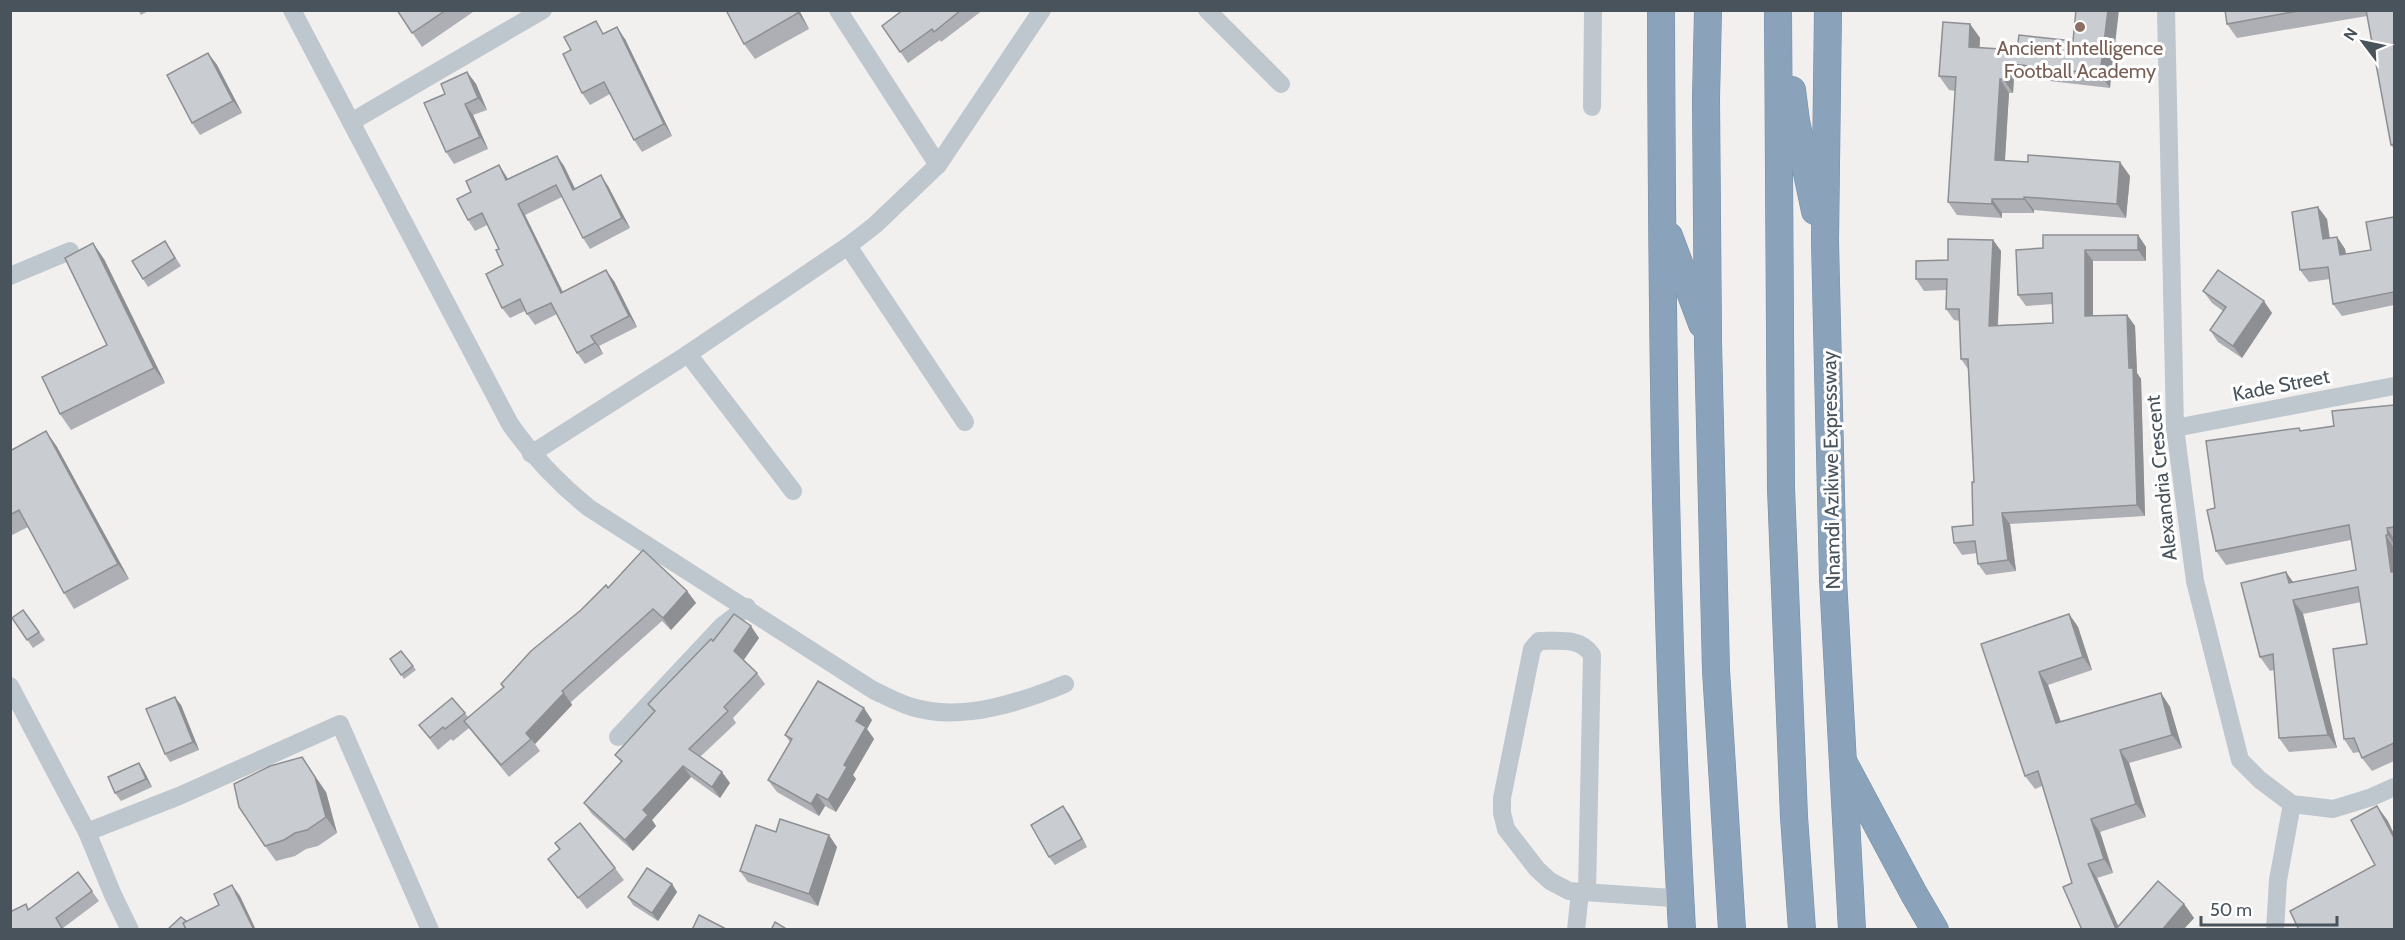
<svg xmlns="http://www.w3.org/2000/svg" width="2405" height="940" font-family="Cabin,sans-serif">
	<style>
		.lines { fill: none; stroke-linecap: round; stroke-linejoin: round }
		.highway-casing { stroke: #758ea7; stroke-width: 28 }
		.minor { stroke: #bec7cd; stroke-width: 18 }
		.highway { stroke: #8aa3bb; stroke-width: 27 }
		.wall { fill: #adafb4 }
		.shaded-wall { fill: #8d8f92 }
		.building { fill: #c9ccd1; stroke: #8d8f92; stroke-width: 1.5 }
		.education-dot { fill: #8d6e63; stroke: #fff; stroke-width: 2 }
		.labels { text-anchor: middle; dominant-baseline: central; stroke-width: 6; stroke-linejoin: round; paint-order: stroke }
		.education-label { font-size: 20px; fill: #785e54; stroke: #fff }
		.street-label { font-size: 20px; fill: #48535c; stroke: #fff }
	</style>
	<rect width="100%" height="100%" fill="#f2efef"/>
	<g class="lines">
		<g class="highway-casing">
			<g id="highway">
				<path d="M1661,10C1662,317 1665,624 1682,930"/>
				<polyline points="1708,10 1706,98 1708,342 1716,670 1732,930"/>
				<polyline points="1778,10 1781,488 1794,817 1802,930"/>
				<polyline points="1828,10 1825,241 1833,579 1852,930"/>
				<polyline points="1792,90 1796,121 1815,211"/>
				<polyline points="1669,236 1702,324"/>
				<polyline points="1845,765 1914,894 1935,930"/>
			</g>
		</g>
		<g class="minor">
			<path d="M292,10L510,424C533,457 558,483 589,508L873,690C886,696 898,703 912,707C961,722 1019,703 1065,684"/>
			<polyline points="838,10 938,165"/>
			<polyline points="1207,10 1281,84"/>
			<polyline points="2166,10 2175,428 2195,581 2240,760 2260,780 2292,804 2333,809 2372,797 2394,787"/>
			<polyline points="1592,107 1593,10"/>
			<polyline points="351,122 543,10"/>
			<polyline points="848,246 965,422"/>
			<polyline points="10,276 70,251"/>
			<polyline points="688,354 793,491"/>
			<polyline points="2175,428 2394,386"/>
			<polyline points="531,454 688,354 848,246 875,225 938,165 1042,10"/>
			<polyline points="10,686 87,832"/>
			<polyline points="618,737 722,626 747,607"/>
			<path d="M1587,892L1592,655C1580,637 1559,641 1539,641L1532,649L1502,798V813L1506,829L1537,869L1550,881L1569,891L1672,898"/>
			<polyline points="130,930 113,895 87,832 179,796 340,724 430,930"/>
			<polyline points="1576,930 1580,892"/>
			<polyline points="2275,930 2278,880 2292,804"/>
		</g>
		<use href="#highway" class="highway"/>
	</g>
	<g class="wall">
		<polygon points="138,10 150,10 141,15"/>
		<polygon points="397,10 476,10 422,47"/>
		<polygon points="799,10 809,29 755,59 744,44"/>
		<polygon points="903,10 983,10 941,42 940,40 908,63 882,26"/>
		<polygon points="2076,10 2110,88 2014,77 2013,93 2009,93 2005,160 2130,176 2126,218 2034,210 2034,213 2002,213 2002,218 1957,215 1948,202 1955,91 1949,90 1939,76 1970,24 1980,38 1979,48 2017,50 2073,41"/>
		<polygon points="2225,10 2394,10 2394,149 2391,145 2367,16 2237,38 2227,24"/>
		<polygon points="605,33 625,39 672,136 642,152 634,140 610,94 590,105 582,93"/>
		<polygon points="208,53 217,65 242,113 200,135 192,123"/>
		<polygon points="467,72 476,84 487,110 473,115 488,149 454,164 446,152 445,94"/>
		<polygon points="557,156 564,166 575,189 608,186 630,228 590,249 583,238 562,197 525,215 563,292 614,281 637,327 599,346 603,354 585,364 577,353 557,314 535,325 525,311 510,318 502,308 503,265 499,249 487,225 475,231 468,220 471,192 499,165 508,179"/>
		<polygon points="2394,217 2394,305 2342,316 2333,304 2330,279 2309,282 2300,270 2327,219 2330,238 2337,237 2345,249 2346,254 2371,250"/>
		<polygon points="2138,235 2146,247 2146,261 2093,261 2093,316 2127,315 2135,326 2137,373 2141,379 2145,516 2010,524 2016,571 1986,575 1978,564 1977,553 1962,555 1954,543 1973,525 1974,482 1968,369 1961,359 1960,321 1954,320 1946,309 1947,290 1924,291 1916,279 1948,260 1993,240 2001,251 1998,325 2053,323 2053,304 2026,306 2018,295 2043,248"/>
		<polygon points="170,249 181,266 148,287 143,279"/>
		<polygon points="104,259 165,383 71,430 60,414 107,345"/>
		<polygon points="2203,291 2272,313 2242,358 2218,342 2210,330 2223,311 2212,303"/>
		<polygon points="2394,405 2394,761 2372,771 2362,758 2360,752 2353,753 2344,739 2367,644 2361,602 2303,614 2337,748 2289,752 2279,738 2274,670 2270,671 2260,657 2286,572 2293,582 2356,570 2351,540 2226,565 2216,551 2215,508 2299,428 2301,431 2334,426"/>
		<polygon points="46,431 57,447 129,579 74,609 64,593 28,527 10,536 10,451"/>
		<polygon points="608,588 687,591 696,603 671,630 662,621 571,702 572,705 535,744 540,751 509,777 469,728 453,741 451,739 438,750 419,725 465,713 468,717 503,688 501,684"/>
		<polygon points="23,610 45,640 33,648 12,618"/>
		<polygon points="2069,614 2078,627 2092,670 2048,685 2061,722 2161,693 2170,707 2182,748 2129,763 2146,817 2100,832 2113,873 2097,878 2118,926 2184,904 2194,918 2183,930 2082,930 2072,883 2042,786 2035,789 2025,776 1981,644"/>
		<polygon points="759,638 744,660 757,673 765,684 733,718 736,723 700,757 730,783 720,798 691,777 652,820 656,826 633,851 592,814 584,803 621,762 615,755 654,712 648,704 713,641"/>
		<polygon points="401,651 416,670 404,679 390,659"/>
		<polygon points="181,705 199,750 170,762 165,754"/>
		<polygon points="872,720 867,729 874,739 853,775 856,779 836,812 825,806 819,816 777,792 768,780 790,742 785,735"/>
		<polygon points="139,763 144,771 152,787 121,801 115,793"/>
		<polygon points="326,792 337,833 318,846 306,849 295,856 276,861 265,846"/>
		<polygon points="1069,814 1087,847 1055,865 1049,857"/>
		<polygon points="776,832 837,847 818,906 748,882 740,871"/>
		<polygon points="555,843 615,868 624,880 587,909 548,859 559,850"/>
		<polygon points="78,872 99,901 63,928 10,930 26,904 29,909"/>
		<polygon points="672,884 677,892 658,921 633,905 628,897"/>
	</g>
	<g class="shaded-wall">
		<polygon points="796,10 799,10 809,29 798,13"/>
		<polygon points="2108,10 2119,10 2110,88 2100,74"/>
		<polygon points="1970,24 1980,38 1979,61 1969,47"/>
		<polygon points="617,27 625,39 672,136 664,124"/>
		<polygon points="208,53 217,65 242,113 233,101"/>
		<polygon points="2004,63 2014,77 2013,93 2003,79"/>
		<polygon points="467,72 476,84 487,110 478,98"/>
		<polygon points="2000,79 2009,93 2004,174 1995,160"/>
		<polygon points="465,104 473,115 488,149 480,137"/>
		<polygon points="557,156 564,166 581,201 573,190"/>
		<polygon points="2120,162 2130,176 2126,218 2117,204"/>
		<polygon points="499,165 506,176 514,191 506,180"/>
		<polygon points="601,175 608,186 630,228 622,218"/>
		<polygon points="2024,197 2034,210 2034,213 2024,199"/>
		<polygon points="1992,199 2002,213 2002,218 1992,204"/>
		<polygon points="518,204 525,215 568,303 561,293"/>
		<polygon points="2318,207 2327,219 2331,251 2323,239"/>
		<polygon points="2138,235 2146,247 2146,261 2138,250"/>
		<polygon points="2337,237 2345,249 2348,267 2340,255"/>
		<polygon points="1993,240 2001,251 1997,337 1989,326"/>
		<polygon points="93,243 104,259 165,383 154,368"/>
		<polygon points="2085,250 2093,261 2093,328 2085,316"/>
		<polygon points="606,270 614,281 637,327 629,316"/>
		<polygon points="2264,301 2272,313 2242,358 2233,346"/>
		<polygon points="2127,315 2135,326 2137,373 2141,379 2145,516 2137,505"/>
		<polygon points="591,336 599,346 603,354 595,343"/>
		<polygon points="46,431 57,447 129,579 118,564"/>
		<polygon points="2002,513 2010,524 2016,571 2008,560"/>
		<polygon points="2387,528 2394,539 2394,544 2388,535"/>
		<polygon points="2386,535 2394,548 2394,577 2391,572"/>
		<polygon points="2286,572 2295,585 2289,583"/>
		<polygon points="687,591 696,603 671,630 663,618"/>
		<polygon points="2293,600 2303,614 2337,748 2328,735"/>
		<polygon points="2069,614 2078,627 2092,670 2083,657"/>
		<polygon points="751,626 759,638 742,662 734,651"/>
		<polygon points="2039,672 2048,685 2066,737 2056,723"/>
		<polygon points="564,693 572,705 535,744 526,733"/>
		<polygon points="2161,693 2170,707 2182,748 2172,735"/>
		<polygon points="175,697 181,705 199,750 193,742"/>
		<polygon points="864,708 872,720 867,729 874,739 853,775 856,779 836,812 828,800 856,721"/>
		<polygon points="2120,750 2129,763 2146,817 2136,804"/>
		<polygon points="302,757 326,792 337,833 326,817"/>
		<polygon points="139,763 144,771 152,787 146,779"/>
		<polygon points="683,766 691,777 652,820 656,826 633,851 625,840 643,810"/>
		<polygon points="722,772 730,783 720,798 712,787"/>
		<polygon points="817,794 825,806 819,816 811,804"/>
		<polygon points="1063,806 1069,814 1087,847 1082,839"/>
		<polygon points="2377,806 2388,821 2394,834 2394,838"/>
		<polygon points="2091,819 2100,832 2113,873 2104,859"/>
		<polygon points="829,835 837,847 818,906 809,894"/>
		<polygon points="2088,864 2097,878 2120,930 2116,930"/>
		<polygon points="672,884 677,892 658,921 652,913"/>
		<polygon points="232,885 240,896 256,930 254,930"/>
		<polygon points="2184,904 2194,918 2183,930 2162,930"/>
	</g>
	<g class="building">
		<polygon points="397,10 446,10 412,33"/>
		<polygon points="726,10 796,10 798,13 744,44"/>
		<polygon points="903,10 961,10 934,32 932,29 900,52 882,26"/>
		<polygon points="2076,10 2108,10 2100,74 2004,63 2003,79 2000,79 1995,160 2028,162 2028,155 2120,162 2117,204 2024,197 2024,199 1992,199 1992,204 1948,202 1956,77 1939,76 1943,22 1970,24 1969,47 2017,50 2019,35 2073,41"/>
		<polygon points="2225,10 2303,10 2227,24"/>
		<polygon points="2366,10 2394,10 2394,144 2391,145"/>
		<polygon points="596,21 603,34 617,27 664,124 634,140 604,82 582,93 563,54 571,50 564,37"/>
		<polygon points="208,53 233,101 192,123 167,75"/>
		<polygon points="467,72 478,98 465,104 480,137 446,152 424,103 445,94 441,84"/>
		<polygon points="557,156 573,190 601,175 622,218 583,238 556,185 518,204 561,293 606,270 629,316 591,336 595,343 577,353 551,303 527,314 520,299 502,308 486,274 503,265 496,250 499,249 482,213 468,220 457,199 471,192 466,181 499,165 506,180"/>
		<polygon points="2318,207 2323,239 2337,237 2340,255 2371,250 2366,222 2394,217 2394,292 2333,304 2328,267 2300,270 2292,212"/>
		<polygon points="2043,235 2138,235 2138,250 2085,250 2085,316 2127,315 2129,368 2133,368 2137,505 2002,513 2008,560 1978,564 1975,541 1954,543 1952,527 1973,525 1972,482 1974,482 1968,359 1961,359 1959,309 1946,309 1947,279 1916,279 1916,261 1948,260 1948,239 1993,240 1989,326 2053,323 2052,293 2018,295 2016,250 2043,248"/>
		<polygon points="165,241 175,258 143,279 132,261"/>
		<polygon points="93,243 154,368 60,414 42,377 107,345 65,258"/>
		<polygon points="2218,270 2264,301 2233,346 2210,330 2226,307 2203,291"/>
		<polygon points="2394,405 2394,527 2387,528 2388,535 2386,535 2391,572 2394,572 2394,743 2362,758 2354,738 2344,739 2333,649 2367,644 2358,587 2293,600 2328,735 2279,738 2273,654 2260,657 2241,583 2286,572 2289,583 2356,570 2349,525 2216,551 2207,510 2215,508 2206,441 2299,428 2300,431 2334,426 2332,411"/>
		<polygon points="46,431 118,564 64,593 19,510 10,515 10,451"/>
		<polygon points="643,550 687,591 663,618 653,609 562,691 564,693 526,733 531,739 501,765 464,721 504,687 501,684 531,651 581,610 606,585 608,588"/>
		<polygon points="23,610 39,632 27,640 12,618"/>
		<polygon points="734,614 751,626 734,651 757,673 724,707 728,711 689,749 722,772 712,787 683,766 643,810 648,815 625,840 584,803 622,761 615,755 655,711 648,704 711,639 713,641"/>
		<polygon points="2069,614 2083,657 2039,672 2056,723 2161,693 2172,735 2120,750 2136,804 2091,819 2104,859 2088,864 2116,929 2158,881 2184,904 2162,930 2082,930 2063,887 2072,883 2038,771 2025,776 1981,644"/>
		<polygon points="401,651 413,666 401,675 390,659"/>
		<polygon points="818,681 864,708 856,721 866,727 844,765 847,767 828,800 817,794 811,804 768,780 792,739 785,735"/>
		<polygon points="175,697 193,742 165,754 146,709"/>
		<polygon points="452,698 465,713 445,729 443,727 430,738 419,725"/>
		<polygon points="302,757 315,777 326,817 307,830 295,833 284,840 265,846 239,807 234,784 270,766"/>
		<polygon points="139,763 146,779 115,793 108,777"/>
		<polygon points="1063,806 1082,839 1049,857 1031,825"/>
		<polygon points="2377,806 2394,838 2394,930 2299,930 2290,911 2375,865 2351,820"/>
		<polygon points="780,819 829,835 809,894 740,871 756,825 776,832"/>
		<polygon points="580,823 615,868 578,898 548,859 560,849 555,843"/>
		<polygon points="647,868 672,884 652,913 628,897"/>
		<polygon points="78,872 92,891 56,918 63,930 10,930 10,912 26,904 28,910"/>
		<polygon points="232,885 254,930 186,930 183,923 219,905 214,894"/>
		<polygon points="699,915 728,930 692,930"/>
		<polygon points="181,917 186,921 183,923 186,930 167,930"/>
		<polygon points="775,922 788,930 771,930"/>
	</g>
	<circle class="education-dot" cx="2080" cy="27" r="6"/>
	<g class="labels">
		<g class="education-label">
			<text x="2080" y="48">Ancient Intelligence<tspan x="2080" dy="23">Football Academy</tspan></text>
		</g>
		<g class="street-label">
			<text transform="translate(2281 385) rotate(-11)">Kade Street</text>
			<text transform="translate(1831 470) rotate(-91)">Nnamdi Azikiwe Expressway</text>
			<text transform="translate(2161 478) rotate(-96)">Alexandria Crescent</text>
		</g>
	</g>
	<rect width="2405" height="940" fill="none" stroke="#48535c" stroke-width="24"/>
	<g transform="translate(2363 42) rotate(302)" stroke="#ffffff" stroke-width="4.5" paint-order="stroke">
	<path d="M0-4.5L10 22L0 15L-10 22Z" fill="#48535c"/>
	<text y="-9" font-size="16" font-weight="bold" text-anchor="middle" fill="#48535c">N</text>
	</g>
	<path d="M2201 916v9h136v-9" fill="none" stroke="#48535c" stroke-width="3"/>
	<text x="2210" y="916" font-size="18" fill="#48535c" stroke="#ffffff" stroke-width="4.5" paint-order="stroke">50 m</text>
</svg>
